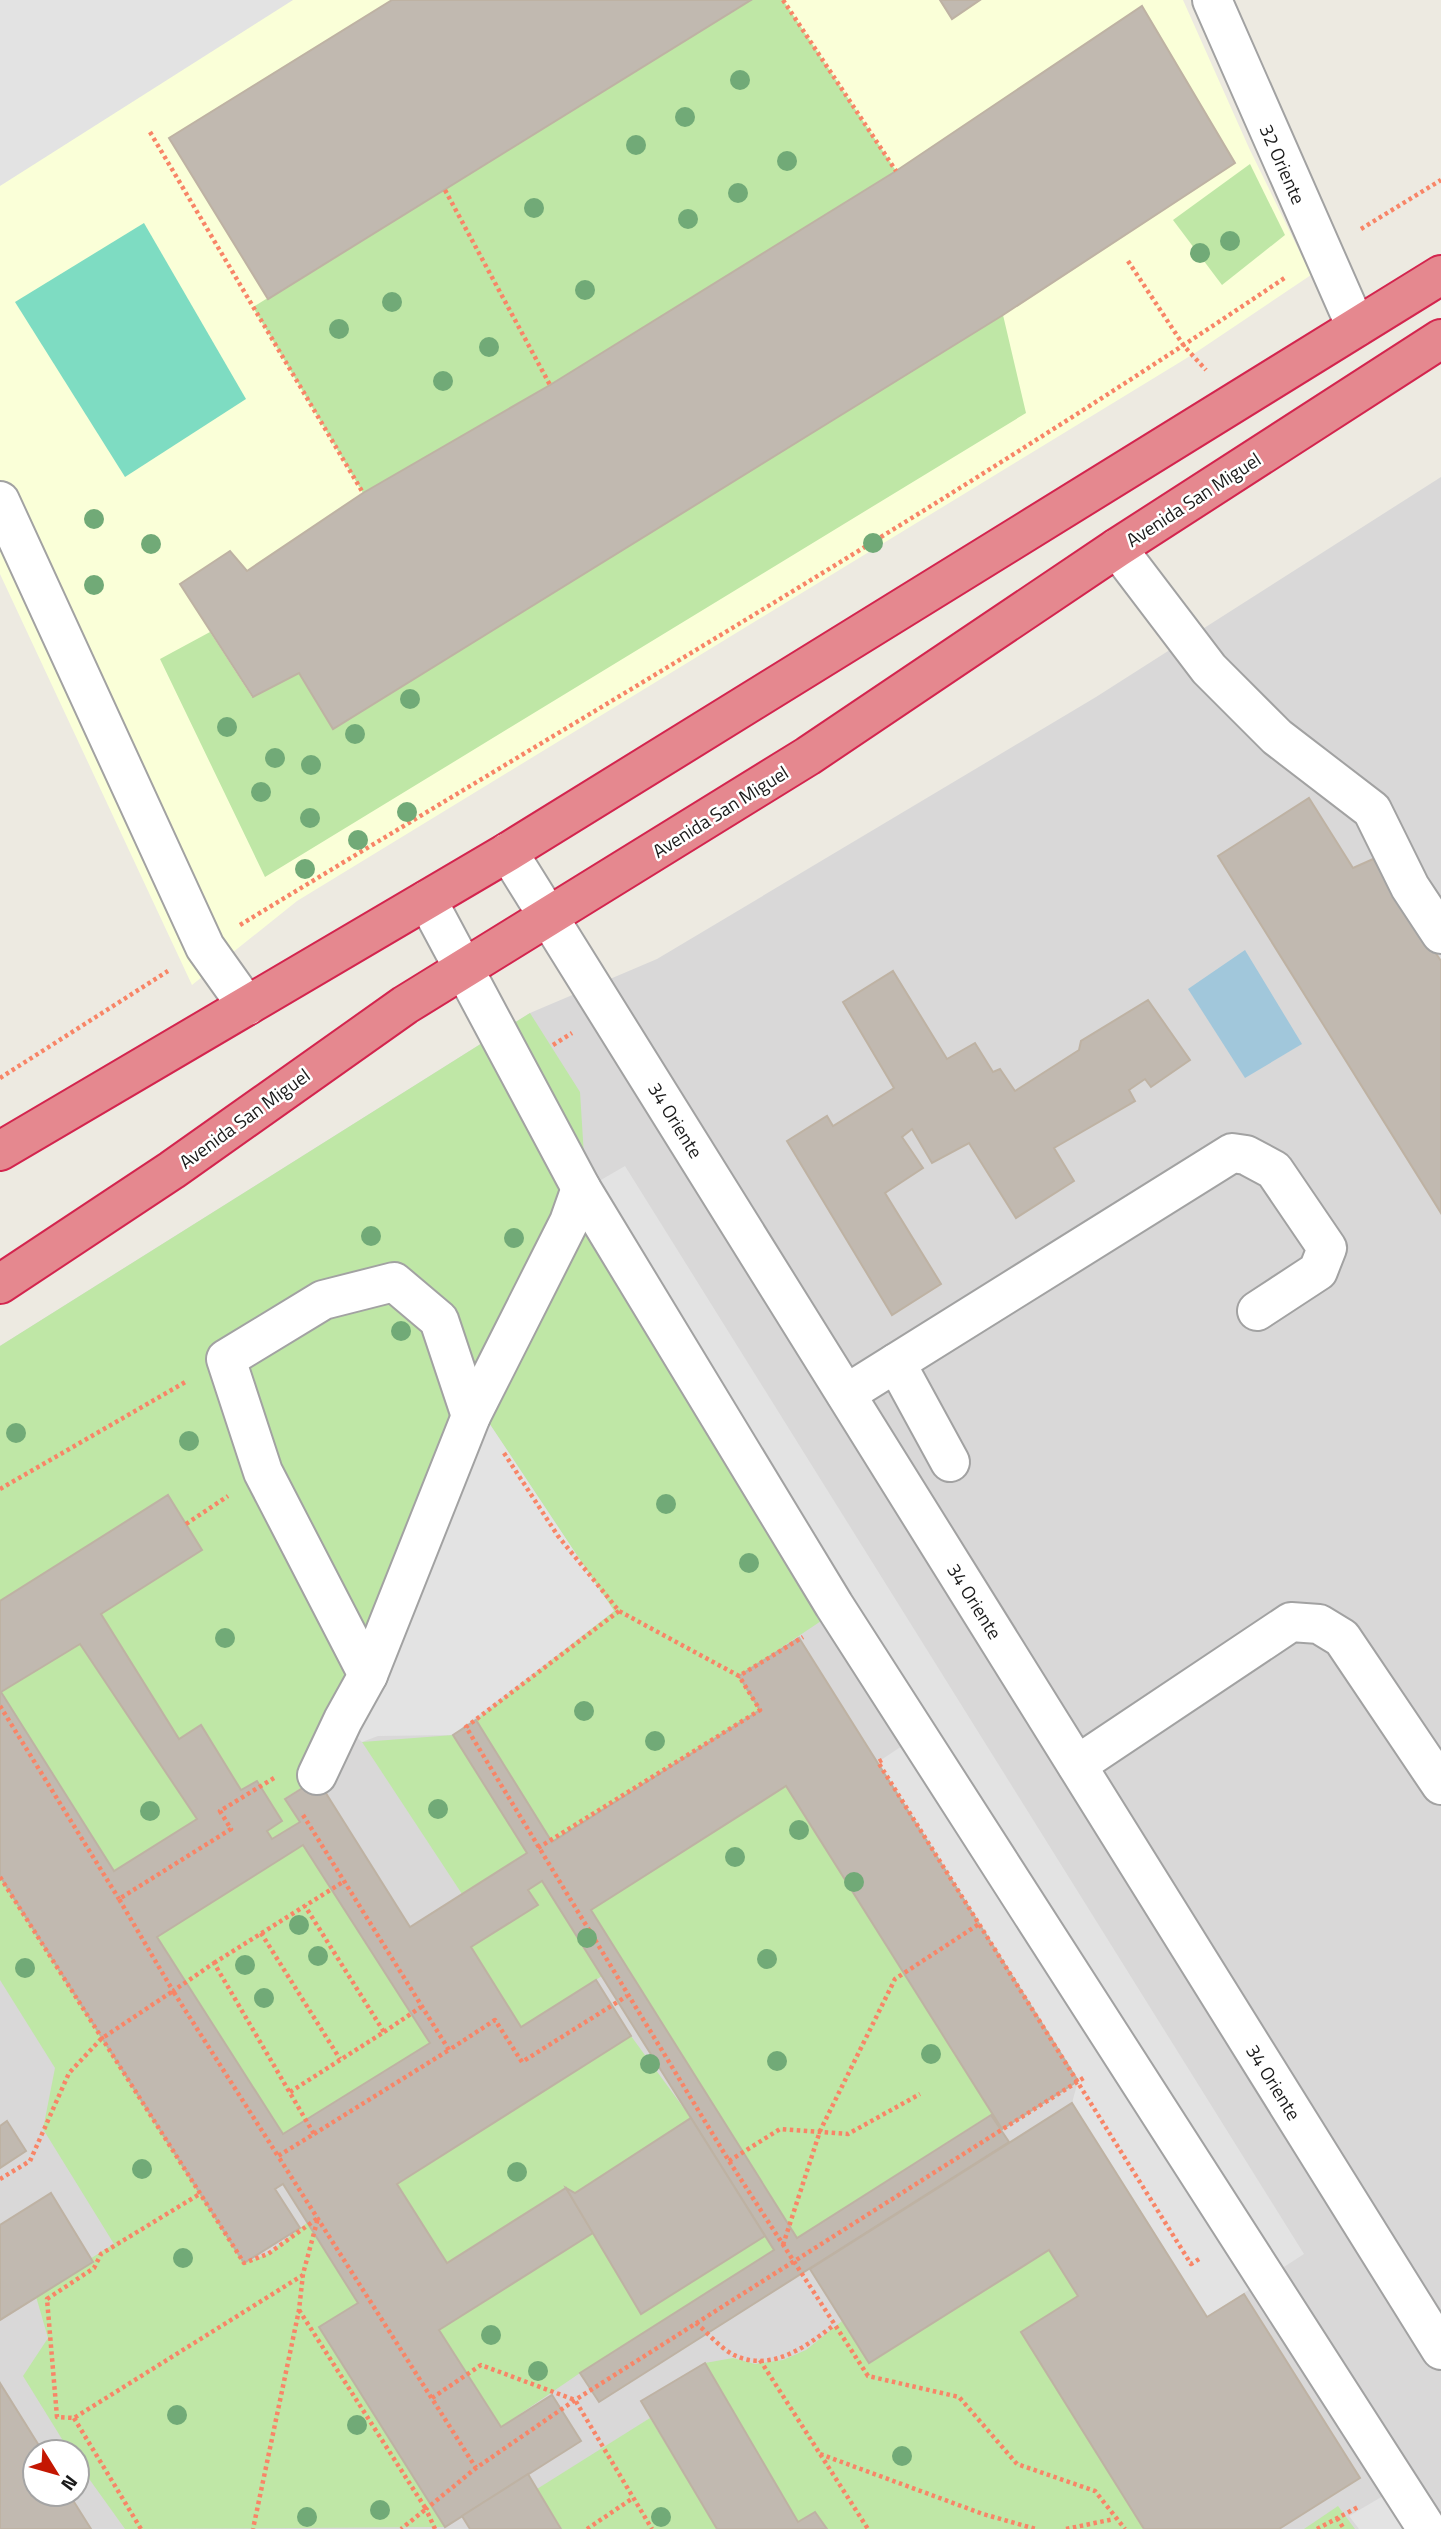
<svg xmlns="http://www.w3.org/2000/svg" width="1441" height="2529" font-family="'Titillium Web',sans-serif">
	<style>
		.residential { fill: #d9d8d8; fill-rule: evenodd }
		.education { fill: #faffd8 }
		.grass { fill: #bfe7a6 }
		.pitch { fill: #7edcc2 }
		.parking { fill: #e3e3e3 }
		.water { fill: #a1c7db }
		.building { fill: #c1b9b0; stroke: #beb2a3; stroke-width: 2; fill-rule: evenodd }
		.lines { fill: none; stroke-linecap: round; stroke-linejoin: round }
		.minor-casing { stroke: #a2a2a2; stroke-width: 42 }
		.highway-casing { stroke: #d3254e; stroke-width: 42 }
		.path { stroke: #f88567; stroke-width: 4.5; stroke-dasharray: 3.5 3.5; stroke-linecap: butt }
		.minor { stroke: #fff; stroke-width: 38 }
		.highway { stroke: #e5888f; stroke-width: 38 }
		.tree { fill: #71aa77 }
		.labels { text-anchor: middle; dominant-baseline: central; stroke-width: 5; stroke-linejoin: round; paint-order: stroke }
		.street-label { font-size: 19px; fill: #1b1b1b; stroke: #fff }
	</style>
	<rect width="100%" height="100%" fill="#edeae1"/>
	<path class="residential" d="M1441,477V2529H0V1346L530,1013L657,959L1096,697ZM35,2452H77V2494H35Z"/>
	<polygon class="education" points="0,0 1183,0 1249,148 1311,275 1195,353 297,901 192,985 0,574"/>
	<g class="grass">
		<polygon points="751,0 783,0 896,171 550,385 363,493 253,307"/>
		<polygon points="1250,164 1285,235 1222,285 1173,220"/>
		<polygon points="1003,315 1026,413 265,877 160,659 210,632 252,697"/>
		<polygon points="530,1013 580,1092 587,1204 845,1605 739,1676 760,1710 552,1842 476,1720 614,1611 485,1417 362,1675 316,1779 285,1798 300,1822 272,1839 267,1831 282,1820 257,1781 241,1790 201,1726 179,1739 101,1614 202,1550 168,1496 0,1601 0,1346"/>
		<polygon points="80,1644 197,1819 114,1871 1,1692"/>
		<polygon points="453,1735 527,1853 462,1894 362,1742"/>
		<polygon points="786,1786 1002,2129 990,2115 797,2238 591,1910"/>
		<polygon points="303,1845 430,2043 283,2134 157,1937"/>
		<polygon points="0,1877 244,2263 268,2254 308,2222 358,2303 320,2328 445,2527 125,2529 77,2462 77,2452 70,2452 23,2376 48,2338 35,2293 114,2244 43,2129 55,2068 0,1980"/>
		<polygon points="542,1881 602,1976 521,2027 471,1947 538,1905 528,1890"/>
		<polygon points="631,2036 691,2118 575,2193 565,2188 447,2263 397,2184"/>
		<polygon points="593,2233 641,2314 765,2236 774,2250 580,2373 501,2427 439,2330"/>
		<polygon points="1049,2250 1078,2296 1021,2332 1144,2529 827,2529 815,2512 798,2522 705,2363 733,2358 755,2364 783,2360 806,2350 842,2321 870,2363"/>
		<polygon points="650,2418 717,2529 562,2529 537,2489"/>
		<polygon points="1338,2506 1355,2529 1304,2529"/>
	</g>
	<polygon class="pitch" points="144,223 246,399 125,477 15,302"/>
	<g class="parking">
		<polygon points="0,0 293,0 0,186"/>
		<polygon points="625,1166 1304,2254 1207,2317 1072,2103 1078,2081 878,1762 923,1732 587,1188"/>
		<polygon points="485,1417 614,1611 453,1735 378,1736 362,1742 344,1726"/>
		<polygon points="1395,2489 1422,2529 1359,2529 1349,2516"/>
	</g>
	<polygon class="water" points="1245,950 1302,1044 1245,1078 1188,989"/>
	<g class="building">
		<polygon points="392,0 751,0 268,299 169,138"/>
		<polygon points="940,0 980,0 952,19"/>
		<polygon points="1142,6 1235,163 1003,315 333,729 299,673 253,697 180,584 230,551 247,571 363,493 550,385 896,171"/>
		<polygon points="1309,798 1353,868 1373,859 1441,961 1441,1213 1218,856"/>
		<polygon points="893,971 947,1059 975,1043 993,1072 1000,1069 1015,1091 1079,1050 1081,1041 1148,1000 1190,1060 1151,1087 1145,1079 1129,1090 1135,1101 1054,1148 1074,1181 1016,1218 969,1143 932,1163 912,1129 902,1137 923,1168 885,1193 941,1284 892,1315 787,1141 827,1116 833,1126 894,1088 843,1002"/>
		<path d="M168,1495L202,1550L101,1614L179,1739L201,1725L241,1790L257,1781L282,1821L267,1831L272,1839L300,1822L285,1799L317,1779L410,1927L527,1853L453,1735L476,1720L552,1842L760,1710L739,1676L799,1638L1078,2081L1002,2129L786,1786L591,1910L797,2238L991,2115L1009,2142L599,2402L580,2373L774,2250L542,1881L528,1890L538,1905L471,1947L521,2027L596,1980L631,2036L397,2184L447,2263L566,2188L593,2233L439,2330L501,2427L552,2395L581,2441L445,2527L319,2327L358,2303L283,2184L275,2189L300,2228L244,2263L0,1876V1601ZM80,1644L197,1819L114,1871L1,1692ZM303,1845L430,2043L283,2134L157,1937Z"/>
		<polygon points="1072,2103 1207,2317 1244,2294 1360,2478 1279,2529 1144,2529 1021,2332 1078,2296 1049,2250 869,2363 810,2269"/>
		<polygon points="691,2118 765,2236 641,2314 566,2188 575,2193"/>
		<polygon points="7,2121 26,2151 0,2168 0,2126"/>
		<polygon points="51,2193 93,2262 0,2320 0,2225"/>
		<polygon points="705,2363 798,2522 815,2512 827,2529 717,2529 641,2401"/>
		<polygon points="0,2383 43,2452 35,2452 35,2494 69,2494 91,2529 0,2529"/>
		<polygon points="528,2474 561,2529 470,2529 462,2516"/>
	</g>
	<g class="lines">
		<g class="minor-casing">
			<g id="minor">
				<polyline points="1212,0 1356,327"/>
				<polyline points="0,501 205,947 247,1006"/>
				<polyline points="1117,548 1209,669 1277,737 1372,810 1410,887 1441,934"/>
				<polyline points="508,852 1441,2350"/>
				<polyline points="427,900 581,1188 834,1605 1427,2529"/>
				<polyline points="896,1363 950,1462"/>
				<polyline points="846,1394 1232,1153 1246,1155 1274,1170 1327,1248 1318,1271 1257,1311"/>
				<polyline points="368,1675 263,1472 226,1359 323,1300 394,1282 439,1320 471,1416"/>
				<polyline points="1077,1765 1291,1622 1319,1624 1342,1638 1441,1785"/>
				<polyline points="317,1775 343,1720 368,1675 471,1416 569,1222 581,1188"/>
			</g>
		</g>
		<g class="highway-casing">
			<g id="highway">
				<polyline points="0,1151 508,852 1441,275"/>
				<polyline points="0,1284 172,1170 405,1005 808,756 1117,548 1441,339"/>
			</g>
		</g>
		<g class="path">
			<polyline points="783,0 896,171"/>
			<polyline points="150,132 363,493"/>
			<polyline points="445,190 550,385"/>
			<polyline points="1361,229 1441,180"/>
			<polyline points="1128,261 1184,346 1206,370"/>
			<path d="M240,925C590,712 946,506 1286,277"/>
			<polyline points="553,1045 572,1033"/>
			<polyline points="0,1078 168,971"/>
			<polyline points="504,1453 558,1536 619,1611 739,1676 803,1637"/>
			<polyline points="0,1489 187,1381"/>
			<polyline points="186,1524 228,1496"/>
			<polyline points="619,1611 466,1727 729,2161 868,2376 959,2397 1017,2464 1095,2491 1125,2529"/>
			<polyline points="0,1706 119,1899"/>
			<polyline points="882,1760 878,1762 1191,2264 1201,2258"/>
			<polyline points="274,1778 220,1811 231,1829 119,1899 173,1991 214,1963 314,2134 278,2156 476,2468 575,2400 1085,2077"/>
			<polyline points="303,1815 449,2050 495,2020 522,2062 627,1996"/>
			<polyline points="538,1848 760,1710 739,1676"/>
			<polyline points="0,1877 244,2263 268,2254 318,2218 303,2274 299,2310 253,2529"/>
			<polyline points="261,1933 340,2059"/>
			<polyline points="214,1963 343,1882"/>
			<polyline points="384,2032 421,2007"/>
			<polyline points="290,2092 384,2032 305,1906"/>
			<polyline points="314,2134 449,2050"/>
			<polyline points="729,2161 780,2129 848,2134 920,2094"/>
			<polyline points="0,2179 30,2161 69,2073 101,2039 173,1991 278,2156"/>
			<polyline points="198,2195 101,2254 94,2268 47,2299 57,2417 74,2418 303,2275"/>
			<polyline points="783,2245 820,2131 895,1979 979,1924"/>
			<polyline points="299,2310 426,2509 401,2529"/>
			<path d="M696,2323C707,2332 720,2348 734,2355C771,2373 807,2346 834,2325"/>
			<polyline points="760,2360 868,2529"/>
			<polyline points="432,2398 481,2365 575,2400 652,2529"/>
			<polyline points="74,2418 141,2529"/>
			<polyline points="820,2454 983,2514 1036,2529"/>
			<polyline points="1337,2518 1344,2529"/>
			<polyline points="435,2529 426,2509 476,2468"/>
			<polyline points="587,2529 633,2498"/>
			<polyline points="1066,2529 1114,2519"/>
			<polyline points="1317,2529 1360,2506"/>
		</g>
		<use href="#minor" class="minor"/>
		<use href="#highway" class="highway"/>
	</g>
	<g class="tree">
		<circle cx="740" cy="80" r="10"/>
		<circle cx="685" cy="117" r="10"/>
		<circle cx="636" cy="145" r="10"/>
		<circle cx="787" cy="161" r="10"/>
		<circle cx="738" cy="193" r="10"/>
		<circle cx="534" cy="208" r="10"/>
		<circle cx="688" cy="219" r="10"/>
		<circle cx="1230" cy="241" r="10"/>
		<circle cx="1200" cy="253" r="10"/>
		<circle cx="585" cy="290" r="10"/>
		<circle cx="392" cy="302" r="10"/>
		<circle cx="339" cy="329" r="10"/>
		<circle cx="489" cy="347" r="10"/>
		<circle cx="443" cy="381" r="10"/>
		<circle cx="94" cy="519" r="10"/>
		<circle cx="873" cy="543" r="10"/>
		<circle cx="151" cy="544" r="10"/>
		<circle cx="94" cy="585" r="10"/>
		<circle cx="410" cy="699" r="10"/>
		<circle cx="227" cy="727" r="10"/>
		<circle cx="355" cy="734" r="10"/>
		<circle cx="275" cy="758" r="10"/>
		<circle cx="311" cy="765" r="10"/>
		<circle cx="261" cy="792" r="10"/>
		<circle cx="407" cy="812" r="10"/>
		<circle cx="310" cy="818" r="10"/>
		<circle cx="358" cy="840" r="10"/>
		<circle cx="305" cy="869" r="10"/>
		<circle cx="371" cy="1236" r="10"/>
		<circle cx="514" cy="1238" r="10"/>
		<circle cx="401" cy="1331" r="10"/>
		<circle cx="16" cy="1433" r="10"/>
		<circle cx="189" cy="1441" r="10"/>
		<circle cx="666" cy="1504" r="10"/>
		<circle cx="749" cy="1563" r="10"/>
		<circle cx="225" cy="1638" r="10"/>
		<circle cx="584" cy="1711" r="10"/>
		<circle cx="655" cy="1741" r="10"/>
		<circle cx="438" cy="1809" r="10"/>
		<circle cx="150" cy="1811" r="10"/>
		<circle cx="799" cy="1830" r="10"/>
		<circle cx="735" cy="1857" r="10"/>
		<circle cx="854" cy="1882" r="10"/>
		<circle cx="299" cy="1925" r="10"/>
		<circle cx="587" cy="1938" r="10"/>
		<circle cx="318" cy="1956" r="10"/>
		<circle cx="767" cy="1959" r="10"/>
		<circle cx="245" cy="1965" r="10"/>
		<circle cx="25" cy="1968" r="10"/>
		<circle cx="264" cy="1998" r="10"/>
		<circle cx="931" cy="2054" r="10"/>
		<circle cx="777" cy="2061" r="10"/>
		<circle cx="650" cy="2064" r="10"/>
		<circle cx="142" cy="2169" r="10"/>
		<circle cx="517" cy="2172" r="10"/>
		<circle cx="183" cy="2258" r="10"/>
		<circle cx="491" cy="2335" r="10"/>
		<circle cx="538" cy="2371" r="10"/>
		<circle cx="177" cy="2415" r="10"/>
		<circle cx="357" cy="2425" r="10"/>
		<circle cx="902" cy="2456" r="10"/>
		<circle cx="380" cy="2510" r="10"/>
		<circle cx="307" cy="2517" r="10"/>
		<circle cx="661" cy="2517" r="10"/>
	</g>
	<g class="labels">
		<g class="street-label">
			<text transform="translate(1283 164) rotate(66)">32 Oriente</text>
			<text transform="translate(1193 499) rotate(-33)">Avenida San Miguel</text>
			<text transform="translate(720 811) rotate(-32)">Avenida San Miguel</text>
			<text transform="translate(244 1118) rotate(-36)">Avenida San Miguel</text>
			<text transform="translate(676 1120) rotate(58)">34 Oriente</text>
			<text transform="translate(975 1601) rotate(58)">34 Oriente</text>
			<text transform="translate(1274 2082) rotate(58)">34 Oriente</text>
		</g>
	</g>
	<g transform="translate(56 2473) rotate(127)"><circle r="33" fill="#ffffff" stroke="#a4a4a4" stroke-width="2"/>
	<path d="M0-5L12 26L0 18L-12 26Z" fill="#c41702"/>
	<text y="-10" font-size="19" font-weight="bold" text-anchor="middle" fill="#1b1b1b">N</text>
	</g>
</svg>
